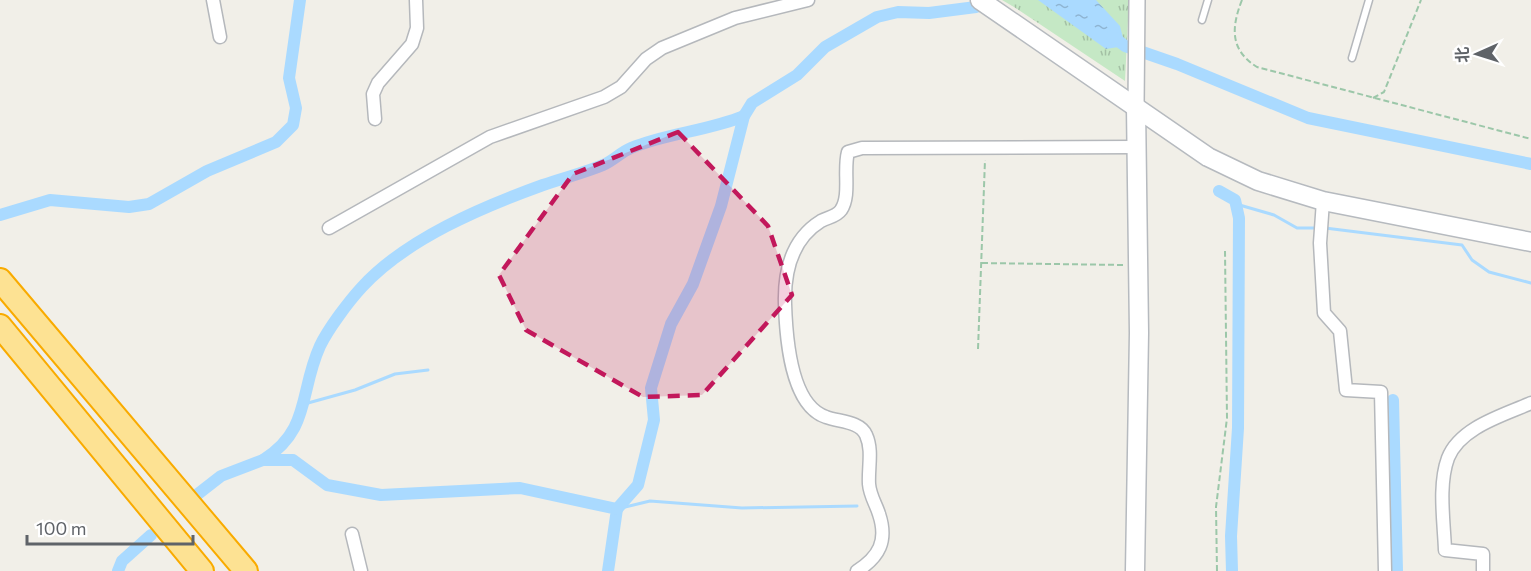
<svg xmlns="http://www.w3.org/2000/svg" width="1531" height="571" font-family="Commissioner,'Noto Sans SC',sans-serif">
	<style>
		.park { fill: url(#park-tufts) }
		.water { fill: url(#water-ripples) }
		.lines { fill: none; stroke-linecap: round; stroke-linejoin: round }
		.stream { stroke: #aadaff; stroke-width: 3 }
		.canal { stroke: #aadaff; stroke-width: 12 }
		.service-casing { stroke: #b5b8bc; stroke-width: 9 }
		.minor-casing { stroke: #b5b8bc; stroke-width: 15 }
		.tertiary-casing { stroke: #b5b8bc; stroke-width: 18 }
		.secondary-casing { stroke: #b6babf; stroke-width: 21 }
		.motorway-casing { stroke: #f9ab00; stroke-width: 26 }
		.path { stroke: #9cc7a9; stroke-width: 2; stroke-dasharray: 6 3; stroke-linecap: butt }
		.service { stroke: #fff; stroke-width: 6 }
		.minor { stroke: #fff; stroke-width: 12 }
		.tertiary { stroke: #fff; stroke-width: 15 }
		.secondary { stroke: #fff; stroke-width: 18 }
		.motorway { stroke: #fde293; stroke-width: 22 }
		.marked { fill: #c2185b; fill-opacity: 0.2; stroke: #c2185b; stroke-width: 4.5; stroke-dasharray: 12 8; stroke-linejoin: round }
	</style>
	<defs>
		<pattern id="park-tufts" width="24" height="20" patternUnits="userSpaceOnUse" patternTransform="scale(1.5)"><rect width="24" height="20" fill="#c5e8c5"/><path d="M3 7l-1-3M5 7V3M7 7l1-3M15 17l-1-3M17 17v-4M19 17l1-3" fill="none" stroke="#a3c0a4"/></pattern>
		<pattern id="water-ripples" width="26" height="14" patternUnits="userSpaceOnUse" patternTransform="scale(1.5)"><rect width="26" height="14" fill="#aadaff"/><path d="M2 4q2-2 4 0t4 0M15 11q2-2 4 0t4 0" fill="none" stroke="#8eb4d2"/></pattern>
	</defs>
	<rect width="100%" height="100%" fill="#f1efe8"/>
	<polygon class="park" points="1002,0 1129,0 1125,81 1014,7"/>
	<polygon class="water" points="1038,0 1096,0 1120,26 1125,46 1106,49"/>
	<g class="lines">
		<g class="stream">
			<polyline points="1236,204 1274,215 1297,228 1319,228"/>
			<polyline points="1325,228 1462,245 1472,260 1489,272 1531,283"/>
			<polyline points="304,399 308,403 355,390 395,374 428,370"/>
			<polyline points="617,509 650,501 742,508 857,506"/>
		</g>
		<g class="canal">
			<polyline points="1112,36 1125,46 1177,64 1308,118 1531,164"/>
			<polyline points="1219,191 1235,200 1239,218 1238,428 1231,536 1232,571"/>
			<polyline points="0,215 50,200 129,207 149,204 207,171 276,142 293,125 296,108 289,78 300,0"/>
			<polyline points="1393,400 1397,571"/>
			<path d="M263,460C311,430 299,392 320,346C328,329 349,301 362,287C406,239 482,207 543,185C563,178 584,173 603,165C613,161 621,152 631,148C667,133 708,131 744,116"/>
			<polyline points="194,497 221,476 263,460 293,460 327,485 381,495 520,488 617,509 608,571"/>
			<polyline points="617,509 638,485 654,420 651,388 671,324 693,284 721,206 744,116 752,103 797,75 825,47 877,17 898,12 929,13 976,7 981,0"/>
			<polyline points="118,571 122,561 151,535"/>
		</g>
		<g class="service-casing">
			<g id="service">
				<polyline points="1202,20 1208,0"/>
				<polyline points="1352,58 1369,0"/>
			</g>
		</g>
		<g class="minor-casing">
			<g id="minor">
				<polyline points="213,0 220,37"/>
				<polyline points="375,119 373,94 378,83 412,44 417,28 416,0"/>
				<polyline points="1323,201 1320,243 1324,313 1340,331 1346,390 1381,392 1385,571"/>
				<polyline points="329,228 490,137 604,97 621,87 646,59 662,48 735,18 808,0"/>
				<polyline points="352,534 361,571"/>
				<path d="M857,571C879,557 888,541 879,514C876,504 870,496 869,484C868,468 873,450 866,435C860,421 839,422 826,417C790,405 786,335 785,304C784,271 792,239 821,221C828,217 836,217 841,210C851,195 843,170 848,152L862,148L1136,147"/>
				<path d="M1483,571V554L1445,550C1444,522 1438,485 1448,458C1460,427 1504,415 1531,403"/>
			</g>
		</g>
		<g class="tertiary-casing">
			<polyline id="tertiary" points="1136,107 1137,0"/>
		</g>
		<g class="secondary-casing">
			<g id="secondary">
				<polyline points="980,0 1208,157 1258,181 1323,201 1531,242"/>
				<polyline points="1135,571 1139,333 1136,107"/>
			</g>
		</g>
		<g class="motorway-casing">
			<g id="motorway">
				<polyline points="0,280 246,571"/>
				<polyline points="0,326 202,571"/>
			</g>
		</g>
		<g class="path">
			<path d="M1242,0C1231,28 1230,50 1257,67L1531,139"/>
			<polyline points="1373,98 1384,92 1421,0"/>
			<polyline points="982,263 1123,265"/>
			<polyline points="978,349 985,160"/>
			<polyline points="1217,571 1216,507 1227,418 1225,251"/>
		</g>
		<use href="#service" class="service"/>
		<use href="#minor" class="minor"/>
		<use href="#tertiary" class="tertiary"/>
		<use href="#secondary" class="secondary"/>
		<use href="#motorway" class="motorway"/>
	</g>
	<path class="marked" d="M678,132L768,226L792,295L702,395L643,397L526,330L499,275L573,174Z"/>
	<g transform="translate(1477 54) rotate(267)" stroke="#ffffff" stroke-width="4.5" paint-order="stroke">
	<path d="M0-4.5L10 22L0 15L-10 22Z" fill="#5f6368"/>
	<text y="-9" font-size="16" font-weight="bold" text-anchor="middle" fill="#5f6368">北</text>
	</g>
	<path d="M27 535v9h166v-9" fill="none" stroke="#5f6368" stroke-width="3"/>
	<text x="36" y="535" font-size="18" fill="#5f6368" stroke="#ffffff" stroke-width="4.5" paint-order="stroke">100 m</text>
</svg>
